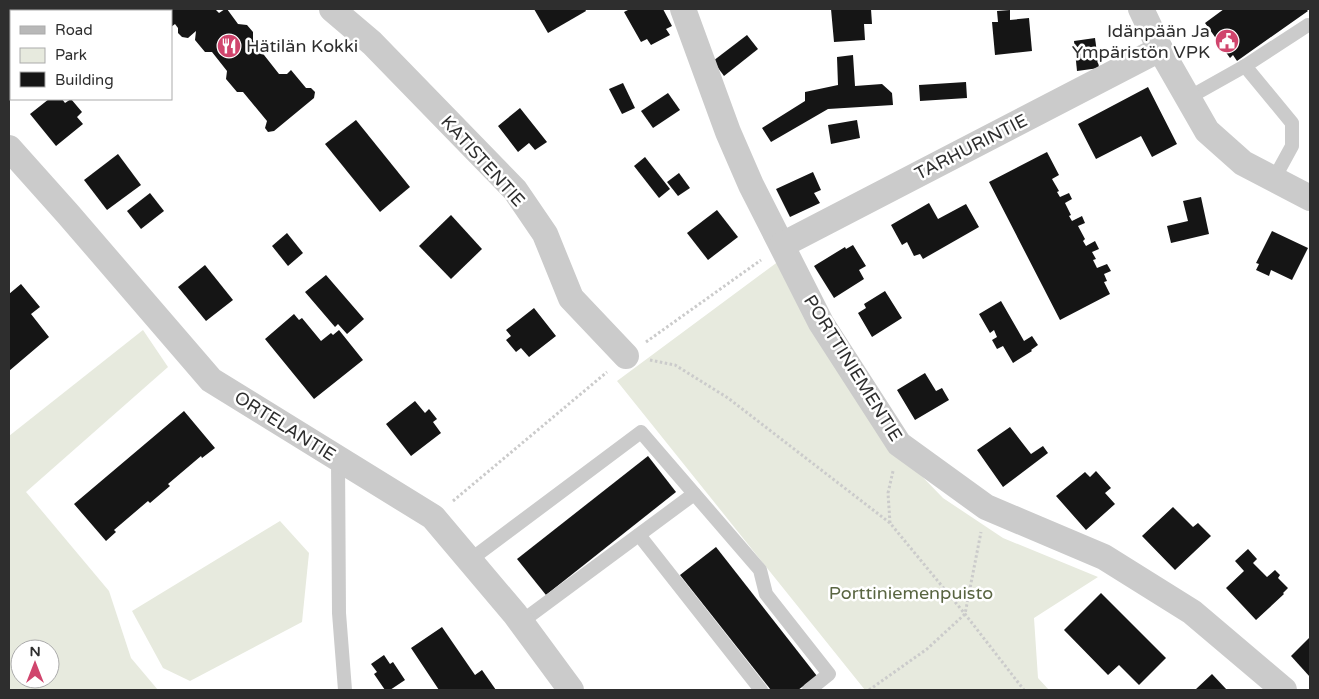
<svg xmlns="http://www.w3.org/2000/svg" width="1319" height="699" font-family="'Varela Round',sans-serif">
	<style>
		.green { fill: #e7eade; fill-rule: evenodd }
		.building { fill: #151515 }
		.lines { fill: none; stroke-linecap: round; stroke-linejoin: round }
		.path { stroke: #cbcbcb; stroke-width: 3; stroke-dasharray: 2.5 2.5; stroke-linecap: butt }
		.service { stroke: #cbcbcb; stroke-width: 14 }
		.minor { stroke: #cbcbcb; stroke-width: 26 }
		.secondary { stroke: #b8b8b8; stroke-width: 28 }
		.labels { text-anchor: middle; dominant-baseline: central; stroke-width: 5; stroke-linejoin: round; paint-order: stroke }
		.poi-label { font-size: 18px; fill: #2e2e2e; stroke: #fff; text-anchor: end }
		.street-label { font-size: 18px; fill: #2e2e2e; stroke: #fff }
		.park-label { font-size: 18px; fill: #596541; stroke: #fff }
	</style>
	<rect width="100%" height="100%" fill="#fff"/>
	<g class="green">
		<polygon points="779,261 876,429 943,498 1003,538 1098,577 1034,618 1038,678 1049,690 865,690 617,381"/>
		<path d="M143,330L168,367L26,492L109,591L131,658L158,690H9V436ZM20,649H50V679H20Z"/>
		<polygon points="280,521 309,553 302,622 190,681 163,668 132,611"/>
	</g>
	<g class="building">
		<polygon points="119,9 215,9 219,13 225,9 227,9 238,24 247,25 253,32 253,41 279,74 287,74 291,70 306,88 311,88 315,92 314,98 274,131 268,132 265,128 267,121 243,92 237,92 226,79 227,71 212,52 205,52 195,40 196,31 188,38 182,37 178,33 178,28 175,24 171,27 171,11 116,11"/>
		<polygon points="534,9 585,9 586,11 548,33"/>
		<polygon points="630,9 663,9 672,26 666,29 670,35 651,45 647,39 641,42 624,12"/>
		<polygon points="831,9 871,9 872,24 864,24 865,40 834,42"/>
		<polygon points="1224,9 1306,9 1308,11 1237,61 1233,55 1230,58 1205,23"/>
		<polygon points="1010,10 1010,20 1029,18 1032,51 995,55 992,22 998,22 997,11"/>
		<polygon points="747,35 758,49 724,76 713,61"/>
		<polygon points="1095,38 1099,68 1077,71 1074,41"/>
		<polygon points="853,55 855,86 882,84 892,93 893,105 828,109 771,142 762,128 805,101 805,92 838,85 837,57"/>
		<polygon points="966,82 967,98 920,101 919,85"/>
		<polygon points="623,83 635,108 622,114 609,89"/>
		<polygon points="1148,87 1177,144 1152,157 1141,136 1096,159 1078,124"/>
		<polygon points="668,93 680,110 653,128 641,111"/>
		<polygon points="49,99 62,99 65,103 71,99 82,112 77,117 83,124 56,146 30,114"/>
		<polygon points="520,108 547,142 535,150 529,143 518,152 498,126"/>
		<polygon points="356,120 410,187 380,212 325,144"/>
		<polygon points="857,120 860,138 831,144 828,125"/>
		<polygon points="1047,152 1059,175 1052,179 1059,191 1057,192 1060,197 1069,193 1072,199 1065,203 1071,215 1069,216 1072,221 1082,216 1085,223 1078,226 1085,239 1083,241 1086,246 1095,241 1099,249 1092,252 1096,259 1093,260 1097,268 1107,264 1111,271 1104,274 1107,281 1104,282 1110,294 1060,320 989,182"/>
		<polygon points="118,154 141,185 107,210 84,180"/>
		<polygon points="645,157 670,189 659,198 634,166"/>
		<polygon points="813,172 821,190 814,193 820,203 790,217 776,189"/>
		<polygon points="679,173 690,188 678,196 667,182"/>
		<polygon points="150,193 164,211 141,229 127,211"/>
		<polygon points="1201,197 1209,234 1171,243 1167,226 1188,221 1183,201"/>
		<polygon points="929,203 938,219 966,204 979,227 923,259 920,254 914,256 907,242 902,245 891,225"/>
		<polygon points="717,210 738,237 708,260 687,233"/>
		<polygon points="451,215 482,249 451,279 419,246"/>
		<polygon points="1272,231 1308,248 1292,280 1271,270 1269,276 1256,270 1259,264 1256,263"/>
		<polygon points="287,233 303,253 288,266 272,246"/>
		<polygon points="853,245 866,266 859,270 864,279 834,298 814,266 845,247 846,249"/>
		<polygon points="205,265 233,300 206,321 178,287"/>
		<polygon points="326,275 364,319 347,334 338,324 335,327 305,292"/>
		<polygon points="21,284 40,307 31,314 49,337 9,371 9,294"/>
		<polygon points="885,291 902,318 872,337 858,313 866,308 864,304"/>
		<polygon points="1001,301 1024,341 1032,336 1038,345 1031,350 1032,351 1013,363 1003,346 997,349 992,340 997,337 994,330 990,333 979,314"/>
		<polygon points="534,308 556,336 529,357 521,348 516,352 506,340 511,336 506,330"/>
		<polygon points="294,314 299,320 302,318 321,341 331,333 333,335 339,330 363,360 314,399 265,339"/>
		<polygon points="925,373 936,391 942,388 949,400 915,420 897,390"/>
		<polygon points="415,401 425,413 429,409 437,419 433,422 441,433 411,456 386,424"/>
		<polygon points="184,411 215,448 202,458 201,456 168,484 170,486 150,503 148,501 114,530 116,532 106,541 74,504"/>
		<polygon points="1010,427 1031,454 1043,446 1048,453 1003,487 977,450"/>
		<polygon points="648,456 676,492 546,595 517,559"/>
		<polygon points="1096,471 1111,488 1105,493 1115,504 1086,530 1056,496 1085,472 1090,477"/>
		<polygon points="1173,507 1193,527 1198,523 1211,536 1175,570 1142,536"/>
		<polygon points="716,547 817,676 798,690 771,690 680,575"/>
		<polygon points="1248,549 1257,559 1253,563 1267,577 1275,570 1280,575 1278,578 1288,588 1283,593 1284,594 1256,620 1226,588 1244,571 1235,561"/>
		<polygon points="1101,593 1166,658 1139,685 1119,665 1108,675 1064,630"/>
		<polygon points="442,627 475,675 482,670 496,690 439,690 411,648"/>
		<polygon points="1310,637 1310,677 1291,656"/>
		<polygon points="384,655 390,664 393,662 405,680 390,690 385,690 374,674 377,672 371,664"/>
		<polygon points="1212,674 1227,690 1195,690"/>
	</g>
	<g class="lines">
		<g class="path">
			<polyline points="646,342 761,260"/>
			<polyline points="650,360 675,365 728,398 890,523 965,614 1024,690"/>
			<polyline points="453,501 607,372"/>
			<polyline points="890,523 888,493 893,471"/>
			<polyline points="869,690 927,649 965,614 981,532"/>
		</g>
		<g class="service">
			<polyline points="1245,66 1292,123 1292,146 1274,179"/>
			<polyline points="1188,98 1245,66 1308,25"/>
			<polyline points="338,459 339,613 345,690"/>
			<polyline points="639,535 761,690"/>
			<polyline points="470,560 641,432 760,570 766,594 829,674 809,690"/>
			<polyline points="521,622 694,494"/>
		</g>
		<g class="minor">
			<polyline points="332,9 372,43 515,190 545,234 571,298 626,356"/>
			<polyline points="683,9 728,132 751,185 821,323 899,444 986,507 1104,557 1192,612 1284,690"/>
			<polyline points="1141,9 1160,49 1207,131 1243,163 1310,198"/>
			<polyline points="9,148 68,214 211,380 433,517 515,614 571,690"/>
			<polyline points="782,245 1160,49"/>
		</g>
		<g class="secondary">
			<polyline points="19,11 22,9"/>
			<polyline points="63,11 66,9"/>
			<polyline points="9,60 11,57"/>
		</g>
	</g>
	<defs>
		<g id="civic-disc" transform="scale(1.25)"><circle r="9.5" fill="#d0456d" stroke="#fff"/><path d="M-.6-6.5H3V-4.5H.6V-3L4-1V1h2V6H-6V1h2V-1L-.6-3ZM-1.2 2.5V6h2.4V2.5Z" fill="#fff"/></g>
		<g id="restaurant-disc" transform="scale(1.25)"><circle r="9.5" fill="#d0456d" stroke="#fff"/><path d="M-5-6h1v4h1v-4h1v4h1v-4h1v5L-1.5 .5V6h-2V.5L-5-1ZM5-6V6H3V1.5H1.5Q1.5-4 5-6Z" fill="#fff"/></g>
	</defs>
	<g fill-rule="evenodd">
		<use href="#civic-disc" x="1227" y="41"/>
		<use href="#restaurant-disc" x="229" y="46"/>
	</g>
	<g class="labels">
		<g class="poi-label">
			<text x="1210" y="31">Idänpään Ja<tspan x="1210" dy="21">Ympäristön VPK</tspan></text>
			<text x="246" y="46" text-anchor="start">Hätilän Kokki</text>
		</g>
		<g class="street-label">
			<text transform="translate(971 147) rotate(-27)">TARHURINTIE</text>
			<text transform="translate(483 161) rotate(48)">KATISTENTIE</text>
			<text transform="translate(853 368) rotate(58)">PORTTINIEMENTIE</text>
			<text transform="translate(285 426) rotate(32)">ORTELANTIE</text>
		</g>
		<g class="park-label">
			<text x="911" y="593">Porttiniemenpuisto</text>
		</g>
	</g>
	<rect width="1319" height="699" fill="none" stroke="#2e2e2e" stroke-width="20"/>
	<rect x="10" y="10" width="162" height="90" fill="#ffffff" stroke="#ababab"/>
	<rect x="20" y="26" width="25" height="8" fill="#b8b8b8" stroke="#ababab"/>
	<text x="55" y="35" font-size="15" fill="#2e2e2e">Road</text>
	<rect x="20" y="48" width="25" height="15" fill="#e7eade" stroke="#ababab"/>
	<text x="55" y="60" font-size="15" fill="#2e2e2e">Park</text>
	<rect x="20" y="72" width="25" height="15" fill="#151515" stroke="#ababab"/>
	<text x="55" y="85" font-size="15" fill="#2e2e2e">Building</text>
	<g transform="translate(35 664)"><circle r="24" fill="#ffffff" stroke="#ababab"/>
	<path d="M0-4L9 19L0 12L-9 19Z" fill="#d0456d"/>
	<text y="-8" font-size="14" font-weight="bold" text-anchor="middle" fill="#2e2e2e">N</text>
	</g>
</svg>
